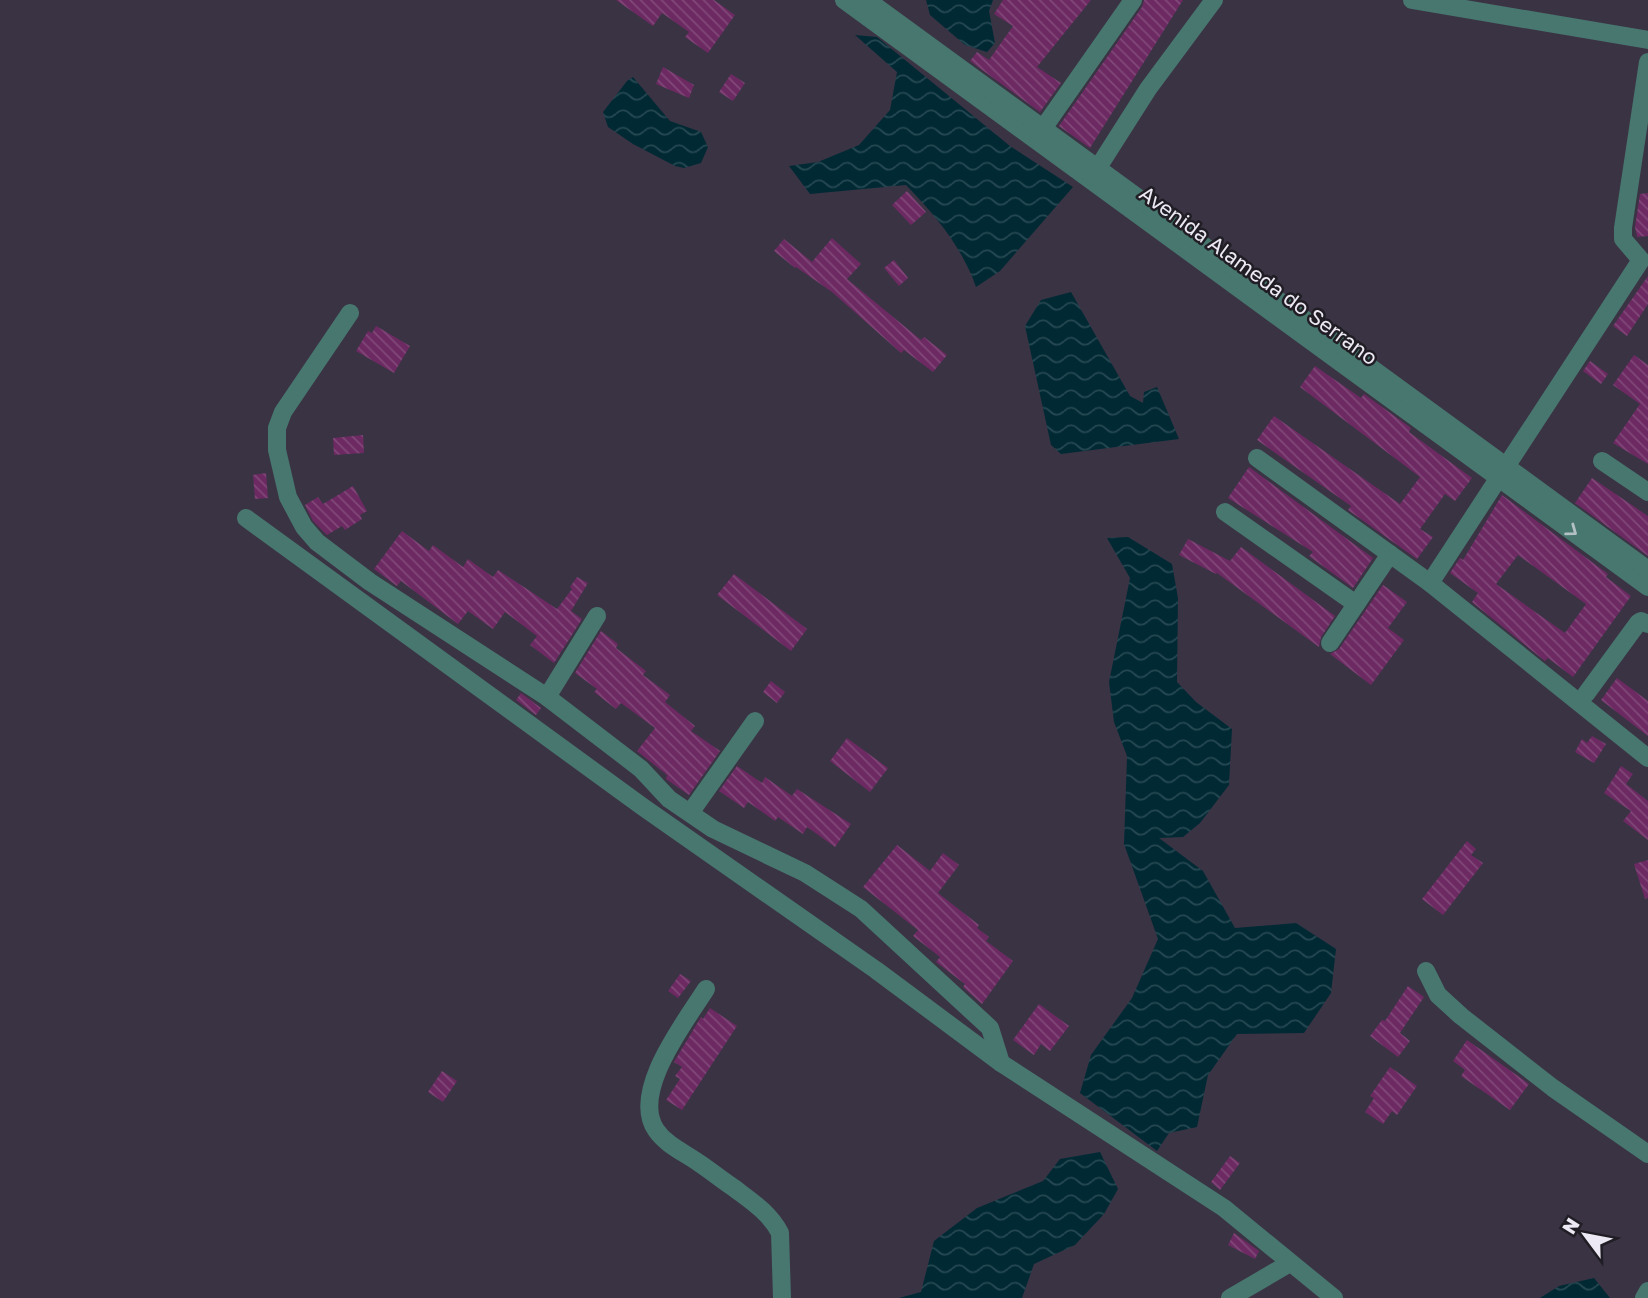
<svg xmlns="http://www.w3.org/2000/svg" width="1648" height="1298" font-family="'Golos Text',sans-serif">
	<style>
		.water { fill: url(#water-waves) }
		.building { fill: url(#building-back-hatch); fill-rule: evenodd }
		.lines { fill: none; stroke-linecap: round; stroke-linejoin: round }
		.minor { stroke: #47776e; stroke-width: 18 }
		.oneway { stroke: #b3c1c5 }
		.labels { text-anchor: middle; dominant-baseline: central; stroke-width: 5; stroke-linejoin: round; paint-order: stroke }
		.street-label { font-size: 21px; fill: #ede9f4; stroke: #201d24 }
	</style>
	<defs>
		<pattern id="water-waves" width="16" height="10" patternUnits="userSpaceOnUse" patternTransform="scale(1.75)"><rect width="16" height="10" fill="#002934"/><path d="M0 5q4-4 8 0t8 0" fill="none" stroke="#264852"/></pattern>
		<pattern id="building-back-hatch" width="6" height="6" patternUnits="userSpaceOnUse" patternTransform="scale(1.75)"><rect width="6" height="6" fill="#6c2962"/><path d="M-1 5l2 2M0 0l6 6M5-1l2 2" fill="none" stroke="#814879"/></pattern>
	</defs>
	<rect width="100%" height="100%" fill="#3a3344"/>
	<g class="water">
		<polygon points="926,0 993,0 989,11 995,43 987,52 965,45 930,15"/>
		<path d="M855,35L877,37L1010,146L1073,187L1000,271L976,287C962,247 936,216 906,185L810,194L789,166L818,162L859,145L890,110L897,72Z"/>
		<polygon points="633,77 670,121 701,132 708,147 701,163 684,168 675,166 633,144 608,127 603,112 627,81"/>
		<polygon points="1071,292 1130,396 1143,403 1144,392 1157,387 1179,439 1061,454 1051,445 1025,326 1041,300"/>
		<polygon points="1128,537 1172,564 1178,598 1177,682 1196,702 1232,729 1229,785 1200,823 1183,837 1159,838 1203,871 1235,928 1296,923 1336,949 1331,993 1304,1033 1237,1034 1208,1075 1197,1127 1169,1133 1157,1151 1080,1093 1091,1055 1132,998 1158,939 1124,844 1127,756 1114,722 1109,682 1130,578 1107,538"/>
		<polygon points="1100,1152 1118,1189 1104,1214 1075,1245 1034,1264 1022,1298 899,1298 921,1292 934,1241 977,1208 1043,1181 1060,1159"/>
		<polygon points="1594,1278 1610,1298 1540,1298 1559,1286"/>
	</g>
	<g class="building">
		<polygon points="616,0 714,0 735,15 708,53 685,37 689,32 662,13 653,26"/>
		<polygon points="1003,0 1091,0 1037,67 1061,83 1040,112 970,61 977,52 989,60 1013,26 994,14"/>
		<polygon points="1144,0 1183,0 1090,148 1059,126 1142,7"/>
		<polygon points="663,67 694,85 689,98 656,84"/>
		<polygon points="731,74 745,83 733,101 719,92"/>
		<polygon points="907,191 926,212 911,225 892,205"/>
		<polygon points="1648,193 1648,236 1637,237 1635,227 1640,194"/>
		<polygon points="832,238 861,264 847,279 921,340 924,337 947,355 933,372 904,350 901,353 832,292 796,267 795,268 774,251 784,239 812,262"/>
		<polygon points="894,260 908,278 899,286 884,268"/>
		<polygon points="1648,276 1648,304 1627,336 1613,326"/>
		<polygon points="376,326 410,346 394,373 356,351 368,331 372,333"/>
		<polygon points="1634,355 1648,365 1648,464 1613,443 1640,404 1613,385"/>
		<polygon points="1590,361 1608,374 1601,384 1583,371"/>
		<polygon points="1315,366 1361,398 1364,394 1411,428 1409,432 1472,478 1455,501 1445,494 1420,529 1433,537 1417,559 1348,510 1351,506 1257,440 1274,416 1400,504 1420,477 1300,387"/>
		<polygon points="363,435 364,453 334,455 333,438"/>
		<polygon points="1249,467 1373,558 1353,588 1309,556 1313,552 1228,498"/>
		<polygon points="266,473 268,498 255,499 253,475"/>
		<polygon points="1592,478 1648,516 1648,556 1575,503"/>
		<polygon points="353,486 367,511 360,515 362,519 345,530 342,526 327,535 313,521 305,505 318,497 323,504"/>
		<path d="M1502,495L1608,574L1606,577L1631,596L1573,677L1548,658L1545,661L1472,602L1478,593L1450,573L1460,558L1463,560ZM1518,555L1586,604L1565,633L1496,584Z"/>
		<polygon points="402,531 429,551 433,545 463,567 468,559 493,577 498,570 557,609 572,589 570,587 577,577 588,583 571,611 582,619 554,663 530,645 537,636 505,612 493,629 468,611 458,624 401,581 397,586 374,569"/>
		<polygon points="1188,539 1230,561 1241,547 1335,616 1321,637 1319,647 1217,573 1216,574 1179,555"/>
		<polygon points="734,574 807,629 791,651 717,595"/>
		<polygon points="1383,585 1407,602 1388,628 1404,640 1371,685 1330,654 1339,649"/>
		<polygon points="601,631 618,644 616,648 646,671 643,675 670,695 665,702 695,726 691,731 720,751 689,795 666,779 667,775 637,751 655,728 621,703 616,709 594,692 597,689 575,673"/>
		<polygon points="1617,678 1648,701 1648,736 1601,700"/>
		<polygon points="771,681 785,692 777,703 763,692"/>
		<polygon points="521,693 541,708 536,715 516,700"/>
		<polygon points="1592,736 1606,744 1594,763 1575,752 1582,739 1587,743"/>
		<polygon points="847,738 888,768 870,792 830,761"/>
		<polygon points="737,766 762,783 765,777 792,796 797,789 851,824 835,847 807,827 803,834 778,817 775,821 748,802 744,808 719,791"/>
		<polygon points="1621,766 1633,774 1626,784 1648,801 1648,840 1623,821 1631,811 1604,793"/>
		<polygon points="1467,841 1476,849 1471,855 1483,863 1443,915 1422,899"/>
		<polygon points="897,845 930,871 943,853 959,865 938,893 979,925 977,928 989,937 986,941 1013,961 982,1004 963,987 965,984 936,962 940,957 913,936 918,930 863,887"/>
		<polygon points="1648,860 1648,898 1645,899 1634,864"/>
		<polygon points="680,974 691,981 678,998 668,991"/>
		<polygon points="1408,986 1424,997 1400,1033 1410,1041 1398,1057 1370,1036 1382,1020 1385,1021"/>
		<polygon points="1039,1004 1069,1026 1050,1051 1041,1044 1034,1055 1013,1040"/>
		<polygon points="710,1008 737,1026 682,1110 666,1100 680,1079 675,1076 682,1067 674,1062 701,1017 703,1019"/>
		<polygon points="1467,1040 1529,1084 1510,1110 1461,1076 1465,1070 1453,1061"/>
		<polygon points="1390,1067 1417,1086 1397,1115 1392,1111 1383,1124 1365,1112 1374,1098 1370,1096"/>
		<polygon points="442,1071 457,1081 443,1102 428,1092"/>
		<polygon points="1230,1156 1240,1163 1220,1190 1211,1182"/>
		<polygon points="1234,1233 1259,1251 1255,1259 1228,1245"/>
	</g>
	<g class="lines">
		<g class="minor">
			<polyline points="844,0 1648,587"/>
			<polyline points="867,0 1648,570"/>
			<polyline points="1412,0 1648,40"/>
			<polyline points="1037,137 1133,0"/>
			<polyline points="1092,177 1148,89 1214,0"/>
			<polyline points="350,313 283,412 277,428 277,450 288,497 304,527 317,542 370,582 547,697 641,769 669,799 713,829 805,873 861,909 990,1028 1001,1063"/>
			<polyline points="1257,458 1430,583 1648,758"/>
			<polyline points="1602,461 1648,492"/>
			<polyline points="1225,512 1356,604"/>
			<polyline points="246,518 643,807 876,970 1001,1063 1224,1208 1334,1298"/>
			<polyline points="1430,583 1641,260 1623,239 1623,228 1648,62"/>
			<polyline points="1330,643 1390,554"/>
			<polyline points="1586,694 1638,623 1641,621 1648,624"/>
			<polyline points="547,697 597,616"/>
			<polyline points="690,813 755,721"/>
			<polyline points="1426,971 1438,995 1461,1016 1553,1088 1648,1154"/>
			<path d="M706,989C686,1021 630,1092 656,1130C666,1145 685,1153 699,1163C711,1171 722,1180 734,1188C751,1201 770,1213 780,1233L782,1298"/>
			<polyline points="1230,1298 1290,1263"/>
			<polyline points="1644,1298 1648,1291"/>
		</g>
	</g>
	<defs><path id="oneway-chevron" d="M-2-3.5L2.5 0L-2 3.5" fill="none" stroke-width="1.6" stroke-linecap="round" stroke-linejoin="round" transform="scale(1.75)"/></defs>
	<use class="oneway" href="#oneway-chevron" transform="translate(1572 531) rotate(36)"/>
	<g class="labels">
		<g class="street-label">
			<text transform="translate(1259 275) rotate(36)">Avenida Alameda do Serrano</text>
		</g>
	</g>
	<g transform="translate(1585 1235) rotate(302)" stroke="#201d24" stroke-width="5" paint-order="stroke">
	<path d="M0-5L12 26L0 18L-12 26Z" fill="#ede9f4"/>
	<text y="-10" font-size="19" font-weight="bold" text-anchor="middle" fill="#ede9f4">N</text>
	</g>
</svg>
